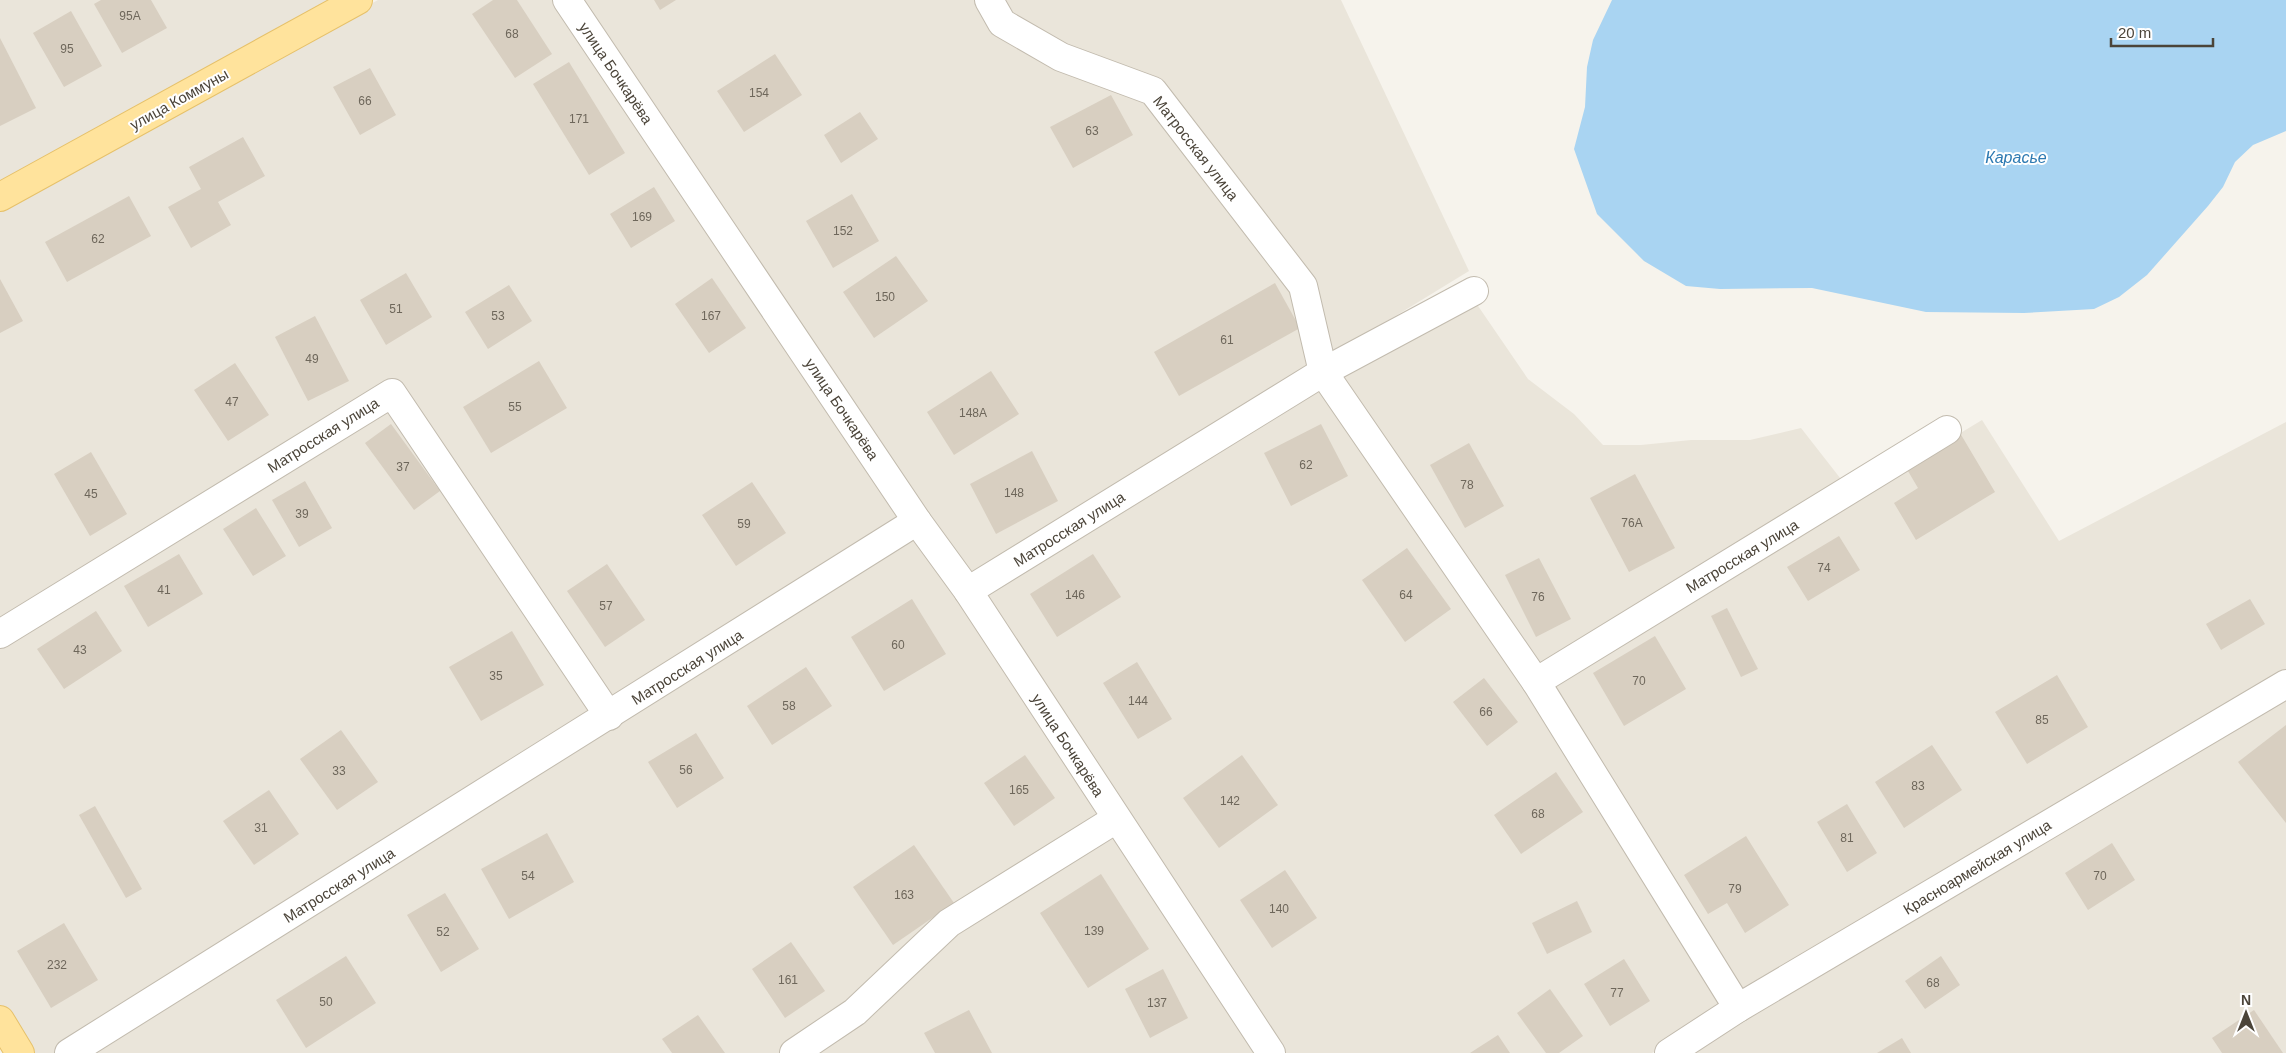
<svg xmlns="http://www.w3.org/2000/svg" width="2286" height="1053" font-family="Arial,sans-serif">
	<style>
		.residential { fill: #eae5da }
		.water { fill: #a9d4f2 }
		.building { fill: #d8cfc1 }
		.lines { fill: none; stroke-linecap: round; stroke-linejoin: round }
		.minor-casing { stroke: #c2bbae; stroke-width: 30 }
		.primary-casing { stroke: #e6c16a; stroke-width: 30 }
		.minor { stroke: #fff; stroke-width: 28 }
		.primary { stroke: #ffe39c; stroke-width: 28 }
		.labels { text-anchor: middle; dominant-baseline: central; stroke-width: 4; stroke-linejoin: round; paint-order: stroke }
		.number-label { font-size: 12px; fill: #6e675b }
		.street-label { font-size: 15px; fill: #4b4439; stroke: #fff }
		.water-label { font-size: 16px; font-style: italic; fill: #2e7ab2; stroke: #fff }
	</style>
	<rect width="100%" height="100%" fill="#f6f3ec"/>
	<g class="residential">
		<polygon points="0,0 340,0 0,187"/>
		<polygon points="378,0 558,0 906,517 610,706 393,381 0,625 0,207"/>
		<polygon points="579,0 1341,0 1469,271 970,576"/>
		<polygon points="1476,303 1528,379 1574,414 1603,445 1641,445 1691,440 1750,440 1801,428 1844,483 1537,670 1335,374"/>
		<polygon points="1321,381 1521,682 1727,1004 1652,1053 1280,1053 978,591"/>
		<polygon points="392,405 597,713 56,1053 28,1053 0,1008 0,643"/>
		<polygon points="1982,420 2059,541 2286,422 2286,670 1740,997 1548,683"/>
		<polygon points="916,529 1104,816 850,1004 779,1053 87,1053"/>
		<polygon points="2286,693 2286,1053 1688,1053"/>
		<polygon points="1116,831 1262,1053 811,1053 952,930"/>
	</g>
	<polygon class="water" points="1612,0 2286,0 2286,131 2253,145 2235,162 2223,187 2208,206 2147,275 2119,297 2094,309 2024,313 1926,312 1812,288 1720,289 1686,286 1644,261 1597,214 1574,149 1585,107 1587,67 1593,40"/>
	<g class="building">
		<polygon points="101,0 151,0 167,28 122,53 94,4"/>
		<polygon points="493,0 517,0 552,54 515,78 472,14"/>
		<polygon points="654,0 676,0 660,10"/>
		<polygon points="71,11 102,66 64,87 33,33"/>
		<polygon points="0,38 36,108 0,126"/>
		<polygon points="775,54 802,95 744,132 717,91"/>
		<polygon points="569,62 625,153 589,175 533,84"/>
		<polygon points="370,68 396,115 360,135 333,87"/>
		<polygon points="1111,95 1133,135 1073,168 1050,127"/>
		<polygon points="860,112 878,139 841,163 824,135"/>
		<polygon points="243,137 265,176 218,202 231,225 191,248 168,207 201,189 189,167"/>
		<polygon points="654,187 675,221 631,248 610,214"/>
		<polygon points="852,194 879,241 833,268 806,221"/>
		<polygon points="129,196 151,236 67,282 45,242"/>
		<polygon points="896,256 928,301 874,338 843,292"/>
		<polygon points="406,273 432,317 386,345 360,300"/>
		<polygon points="712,278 746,328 709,353 675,304"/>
		<polygon points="0,279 23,321 0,333"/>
		<polygon points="1275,283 1300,328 1179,396 1154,352"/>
		<polygon points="509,285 532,321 488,349 465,312"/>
		<polygon points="315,316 349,381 308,401 275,337"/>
		<polygon points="539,361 567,408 491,453 463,407"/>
		<polygon points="235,363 269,415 228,441 194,390"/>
		<polygon points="991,371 1019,414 954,455 927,412"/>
		<polygon points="391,424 440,491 414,510 365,443"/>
		<polygon points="1321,424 1348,476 1291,506 1264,453"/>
		<polygon points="1960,433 1995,492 1916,540 1894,503 1918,488 1905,466"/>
		<polygon points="1469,443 1504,506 1465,528 1430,465"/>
		<polygon points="1032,451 1058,501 996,534 970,484"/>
		<polygon points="91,452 127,514 90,536 54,474"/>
		<polygon points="1635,474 1675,548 1629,572 1590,498"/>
		<polygon points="305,481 332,528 299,547 272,500"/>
		<polygon points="752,482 786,533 736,566 702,515"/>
		<polygon points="256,508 286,556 253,576 223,529"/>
		<polygon points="1839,536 1860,570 1808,601 1787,567"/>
		<polygon points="1407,548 1451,609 1405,642 1362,580"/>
		<polygon points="179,554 203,594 148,627 124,586"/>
		<polygon points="1093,554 1121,597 1057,637 1030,594"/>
		<polygon points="1539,558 1571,619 1536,637 1505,575"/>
		<polygon points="607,564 645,620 605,647 567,591"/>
		<polygon points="912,599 946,654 884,691 851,637"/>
		<polygon points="2250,599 2265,624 2221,650 2206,624"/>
		<polygon points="1727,608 1758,669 1741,677 1711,616"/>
		<polygon points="96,611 122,651 64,689 37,649"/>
		<polygon points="512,631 544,685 481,721 449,667"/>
		<polygon points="1655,636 1686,689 1624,726 1593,673"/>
		<polygon points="1137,662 1172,719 1138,739 1103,683"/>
		<polygon points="806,667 832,706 772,745 747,706"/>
		<polygon points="2057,675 2088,727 2027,764 1995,712"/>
		<polygon points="1484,678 1518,722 1487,746 1453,702"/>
		<polygon points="2286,725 2286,823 2238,762"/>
		<polygon points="341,730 378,782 337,810 300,759"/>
		<polygon points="696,733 724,778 677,808 648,762"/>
		<polygon points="1932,745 1962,790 1904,828 1875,782"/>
		<polygon points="1025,755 1055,798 1014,826 984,783"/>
		<polygon points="1242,755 1278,805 1219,848 1183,798"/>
		<polygon points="1556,772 1583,812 1521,854 1494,815"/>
		<polygon points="269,790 299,834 254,865 223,821"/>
		<polygon points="1847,804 1877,853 1847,872 1817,822"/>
		<polygon points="95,806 142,889 126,898 79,815"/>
		<polygon points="547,833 574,882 509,919 481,869"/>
		<polygon points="1746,836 1789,905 1745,933 1727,903 1708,914 1684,875"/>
		<polygon points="2112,843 2135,880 2088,910 2065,873"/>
		<polygon points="914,845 954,903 893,945 853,887"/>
		<polygon points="1285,870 1317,918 1272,948 1240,900"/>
		<polygon points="1101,874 1149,949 1088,988 1040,913"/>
		<polygon points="445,893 479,949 441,972 407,915"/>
		<polygon points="1577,901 1592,932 1547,954 1532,923"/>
		<polygon points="64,923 98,980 51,1008 17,951"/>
		<polygon points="791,942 825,991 785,1018 752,969"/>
		<polygon points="346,956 376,1003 306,1048 276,1000"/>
		<polygon points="1941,956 1960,985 1925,1009 1905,981"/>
		<polygon points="1624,959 1650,1001 1610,1026 1584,984"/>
		<polygon points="1163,969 1188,1018 1150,1038 1125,989"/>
		<polygon points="1550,989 1583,1036 1559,1053 1546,1053 1517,1013"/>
		<polygon points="969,1010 992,1053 935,1053 924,1033"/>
		<polygon points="2254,1010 2283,1053 2222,1053 2212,1038"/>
		<polygon points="698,1015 725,1053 672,1053 662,1039"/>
		<polygon points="1498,1035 1510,1053 1470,1053"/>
		<polygon points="1902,1038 1911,1053 1877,1053"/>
	</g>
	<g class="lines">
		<g class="minor-casing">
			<g id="minor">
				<polyline points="567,0 917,521 968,591 1271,1053"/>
				<polyline points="989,0 1002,23 1061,57 1153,91 1303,286 1323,372 1536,682 1738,1008"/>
				<polyline points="968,591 1323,372 1474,291"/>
				<polyline points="0,634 392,393 609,716"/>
				<polyline points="1536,682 1947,430"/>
				<polyline points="69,1053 917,521"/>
				<polyline points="794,1053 855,1012 949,923 1116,819"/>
				<polyline points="1669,1053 1738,1008 2286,684"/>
			</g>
		</g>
		<g class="primary-casing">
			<g id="primary">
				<polyline points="0,197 358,0"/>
				<polyline points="0,1020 20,1053"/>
			</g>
		</g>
		<use href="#minor" class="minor"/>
		<use href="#primary" class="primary"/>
	</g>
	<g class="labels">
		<g class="number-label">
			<text x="130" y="16">95А</text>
			<text x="512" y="34">68</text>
			<text x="67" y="49">95</text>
			<text x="759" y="93">154</text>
			<text x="365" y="101">66</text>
			<text x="579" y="119">171</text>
			<text x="1092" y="131">63</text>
			<text x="642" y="217">169</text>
			<text x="843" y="231">152</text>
			<text x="98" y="239">62</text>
			<text x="885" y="297">150</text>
			<text x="396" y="309">51</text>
			<text x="498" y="316">53</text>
			<text x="711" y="316">167</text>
			<text x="1227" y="340">61</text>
			<text x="312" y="359">49</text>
			<text x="232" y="402">47</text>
			<text x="515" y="407">55</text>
			<text x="973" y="413">148А</text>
			<text x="1306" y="465">62</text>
			<text x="403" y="467">37</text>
			<text x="1467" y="485">78</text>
			<text x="1014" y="493">148</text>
			<text x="91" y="494">45</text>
			<text x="302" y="514">39</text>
			<text x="1632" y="523">76А</text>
			<text x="744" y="524">59</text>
			<text x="1824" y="568">74</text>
			<text x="164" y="590">41</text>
			<text x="1075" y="595">146</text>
			<text x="1406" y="595">64</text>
			<text x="1538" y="597">76</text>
			<text x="606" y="606">57</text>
			<text x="898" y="645">60</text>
			<text x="80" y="650">43</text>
			<text x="496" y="676">35</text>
			<text x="1639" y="681">70</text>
			<text x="1138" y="701">144</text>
			<text x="789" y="706">58</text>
			<text x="1486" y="712">66</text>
			<text x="2042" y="720">85</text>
			<text x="686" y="770">56</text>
			<text x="339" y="771">33</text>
			<text x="1918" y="786">83</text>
			<text x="1019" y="790">165</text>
			<text x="1230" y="801">142</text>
			<text x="1538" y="814">68</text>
			<text x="261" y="828">31</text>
			<text x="1847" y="838">81</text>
			<text x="528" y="876">54</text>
			<text x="2100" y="876">70</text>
			<text x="1735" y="889">79</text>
			<text x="904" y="895">163</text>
			<text x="1279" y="909">140</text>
			<text x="1094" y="931">139</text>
			<text x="443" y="932">52</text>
			<text x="57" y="965">232</text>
			<text x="788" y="980">161</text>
			<text x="1933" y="983">68</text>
			<text x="1617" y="993">77</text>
			<text x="326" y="1002">50</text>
			<text x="1157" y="1003">137</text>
		</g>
		<g class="street-label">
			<text transform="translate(616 73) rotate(56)">улица Бочкарёва</text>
			<text transform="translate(179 99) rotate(-29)">улица Коммуны</text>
			<text transform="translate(1196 148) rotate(52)">Матросская улица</text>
			<text transform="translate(842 409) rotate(56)">улица Бочкарёва</text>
			<text transform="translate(323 435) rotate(-32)">Матросская улица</text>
			<text transform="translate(1069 529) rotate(-32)">Матросская улица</text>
			<text transform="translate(1742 556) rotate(-31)">Матросская улица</text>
			<text transform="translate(687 667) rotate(-32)">Матросская улица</text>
			<text transform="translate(1068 745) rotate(57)">улица Бочкарёва</text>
			<text transform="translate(1977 867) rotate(-31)">Красноармейская улица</text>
			<text transform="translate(339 885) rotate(-32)">Матросская улица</text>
		</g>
		<g class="water-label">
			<text x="2016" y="157">Карасье</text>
		</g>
	</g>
	<g transform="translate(2246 1013)" stroke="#ffffff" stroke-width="4" paint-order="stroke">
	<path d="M0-4L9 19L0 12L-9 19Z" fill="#4b4439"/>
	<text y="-8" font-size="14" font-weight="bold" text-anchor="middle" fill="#4b4439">N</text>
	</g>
	<path d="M2111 38v8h102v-8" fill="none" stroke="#4b4439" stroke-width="2.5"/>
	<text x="2118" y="38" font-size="15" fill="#4b4439" stroke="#ffffff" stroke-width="4" paint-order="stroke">20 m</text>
</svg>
